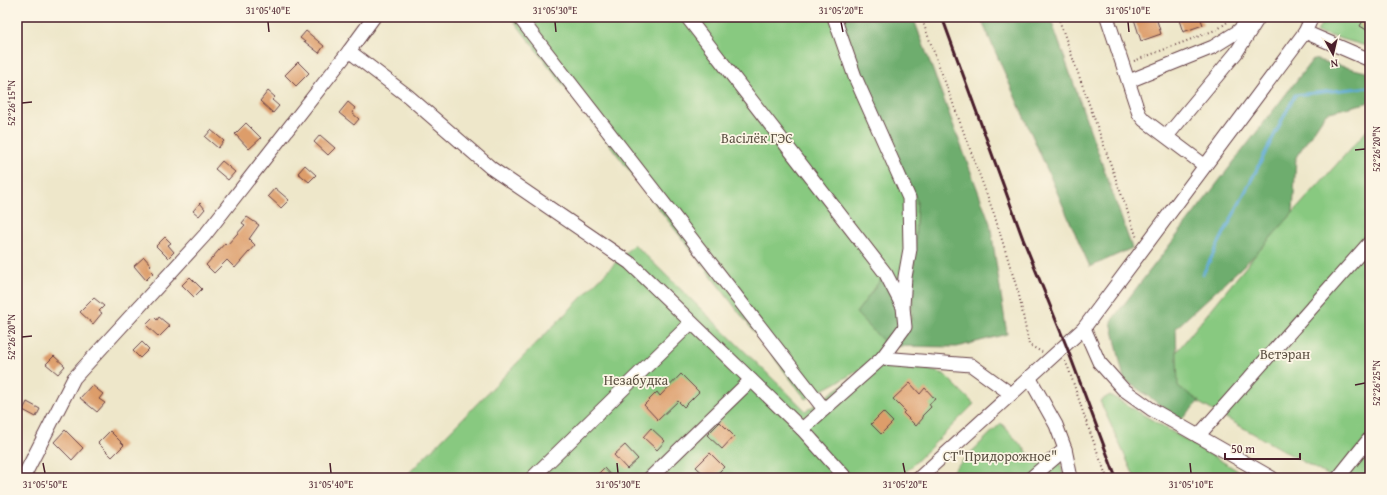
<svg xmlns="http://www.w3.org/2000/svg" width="1387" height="495" font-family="'Gentium Book Plus',serif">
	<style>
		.green { fill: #88c980; stroke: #697456 }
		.forest { fill: #6ead6e; stroke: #5c664c }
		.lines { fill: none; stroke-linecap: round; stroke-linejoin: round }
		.stream { stroke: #5fabd8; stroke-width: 3 }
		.building { fill: #dd9d6b }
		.minor-casing { stroke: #633d43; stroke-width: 15 }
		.path { stroke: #633d43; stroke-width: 2; stroke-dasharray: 1 3; stroke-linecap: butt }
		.minor { stroke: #fff; stroke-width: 13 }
		.rail { stroke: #4a1f2b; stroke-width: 3 }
		.ticks { fill: none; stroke: #4a1f2b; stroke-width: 1.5 }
		.labels { text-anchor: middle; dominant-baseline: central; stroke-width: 3.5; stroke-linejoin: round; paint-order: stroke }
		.park-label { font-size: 14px; fill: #5d5244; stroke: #fcf5e5 }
		.neatline { fill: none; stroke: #4a1f2b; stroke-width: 1.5 }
		.ticks-label { font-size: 10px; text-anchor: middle; fill: #4a1f2b }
	</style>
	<rect width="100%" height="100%" fill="#fcf5e5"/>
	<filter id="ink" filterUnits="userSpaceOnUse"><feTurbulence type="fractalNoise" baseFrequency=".025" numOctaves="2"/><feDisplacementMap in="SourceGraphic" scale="8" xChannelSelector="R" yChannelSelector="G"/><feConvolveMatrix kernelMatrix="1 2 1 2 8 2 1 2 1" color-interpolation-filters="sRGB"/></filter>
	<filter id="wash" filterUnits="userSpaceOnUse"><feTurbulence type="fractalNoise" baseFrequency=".012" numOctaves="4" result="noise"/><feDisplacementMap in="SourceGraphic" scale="16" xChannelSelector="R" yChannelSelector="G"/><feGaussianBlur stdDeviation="0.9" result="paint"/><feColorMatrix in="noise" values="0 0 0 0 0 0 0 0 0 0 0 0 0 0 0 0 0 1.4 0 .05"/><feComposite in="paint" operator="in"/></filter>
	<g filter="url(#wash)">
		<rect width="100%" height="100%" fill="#eee7ca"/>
		<g class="green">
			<polygon points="511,17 840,17 858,68 917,201 912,321 882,357 944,374 974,404 900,478 404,478 634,244 806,411 878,360 806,399"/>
			<polygon points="1325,17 1370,17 1370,47 1317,32"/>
			<polygon points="1370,127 1370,478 1332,478 1155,378 1257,253"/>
			<polygon points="1110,395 1250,478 1135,478 1100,401"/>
			<polygon points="1001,423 1038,464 1056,448 1064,478 945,478"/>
		</g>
		<g class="forest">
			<polygon points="840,17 913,17 990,223 1007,334 957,347 888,346 856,313 881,279 912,320 917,201 858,68"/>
			<polygon points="980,17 1050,17 1132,248 1090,267"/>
			<polygon points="1313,59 1370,73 1370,102 1326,113 1296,157 1293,213 1257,253 1176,328 1178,386 1199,401 1181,420 1124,379 1111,321"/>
		</g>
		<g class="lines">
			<polyline class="stream" points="1203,274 1295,95 1370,87"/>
		</g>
		<g id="blocks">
			<g class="building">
				<polygon points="1139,17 1156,17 1161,34 1141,41 1134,19"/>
				<polygon points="1178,17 1200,17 1203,25 1183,32"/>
				<polygon points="1365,17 1370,17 1370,32 1360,26"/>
				<polygon points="306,31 324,46 319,53 300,38"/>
				<polygon points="298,62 309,73 296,86 285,75"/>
				<polygon points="268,91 275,97 272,100 279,106 273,113 260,101"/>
				<polygon points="348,102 355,108 352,113 359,119 354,125 339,113"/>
				<polygon points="246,123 261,138 249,149 235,134"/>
				<polygon points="211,130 224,141 218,148 205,137"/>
				<polygon points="320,135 335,148 328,155 314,142"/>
				<polygon points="222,161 235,172 228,180 215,169"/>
				<polygon points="305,165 316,175 309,182 298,173"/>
				<polygon points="275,188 289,200 281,208 268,196"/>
				<polygon points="200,203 205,209 199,216 193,211"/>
				<polygon points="247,217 259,225 249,239 255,245 235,268 227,260 214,273 206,265 225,243 227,245 245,225 242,223"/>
				<polygon points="165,237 171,243 168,245 174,252 168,258 156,246"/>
				<polygon points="144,257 151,265 148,268 153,273 146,280 134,266"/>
				<polygon points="190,277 202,289 194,297 182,285"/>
				<polygon points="94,298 104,306 99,311 102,313 93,324 80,312"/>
				<polygon points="154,317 157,320 159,317 170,326 159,337 146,325"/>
				<polygon points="142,342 149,349 140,358 133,351"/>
				<polygon points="54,356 65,366 58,374 46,364"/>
				<polygon points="681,374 699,392 684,407 678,401 658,420 644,405 657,392 660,396"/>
				<polygon points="910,383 920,394 925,388 935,399 929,404 931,407 922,416 923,418 916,426 903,413 905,411 893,399"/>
				<polygon points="92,385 103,394 99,399 105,403 97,412 80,398"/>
				<polygon points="27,402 40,409 36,417 23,410"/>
				<polygon points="883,412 893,422 881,434 871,424"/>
				<polygon points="720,422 734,436 722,449 707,435"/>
				<polygon points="651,428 665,441 657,450 643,437"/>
				<polygon points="65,430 83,448 72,460 54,442"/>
				<polygon points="110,431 124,445 112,457 98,443"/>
				<polygon points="625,445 638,459 627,469 614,455"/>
				<polygon points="710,453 724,467 713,478 708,478 696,467"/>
				<polygon points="604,468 613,478 594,478"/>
			</g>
		</g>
	</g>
	<g filter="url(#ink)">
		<use href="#blocks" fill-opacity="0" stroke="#633d43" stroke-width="1"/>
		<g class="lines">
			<g class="minor-casing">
				<g id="minor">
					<polyline points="519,17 824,409"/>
					<polyline points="687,17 886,274 903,307 905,327 882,358 802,429"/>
					<polyline points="834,17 855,77 909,198 910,249 905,277 903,306"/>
					<polyline points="1107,17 1139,114 1144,120 1204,165"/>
					<polyline points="1305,32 1370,60"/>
					<polyline points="349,51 408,96 491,168 630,263 802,429 846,478"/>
					<polyline points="1129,81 1213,47 1237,32 1253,18"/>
					<polyline points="1167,136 1236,53 1259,17"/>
					<polyline points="1084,328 1099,362 1123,389 1151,409 1272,478"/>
					<polyline points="882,358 971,365 1011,394"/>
					<polyline points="1029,377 1056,425 1065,449 1071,478"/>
					<polyline points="1198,436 1370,242"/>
					<polyline points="23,478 74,378 205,235 349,51 374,17"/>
					<polyline points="532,478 691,323"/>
					<polyline points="650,478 751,380"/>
					<polyline points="919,478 1084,328 1305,32 1312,17"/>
					<polyline points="1031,478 1065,449"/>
					<polyline points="1338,478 1370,438"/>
				</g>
			</g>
			<g class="path">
				<polyline points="921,17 994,214 1019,295 1029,345 1042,352"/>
				<polyline points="1058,17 1137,238"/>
				<polyline points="1134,61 1218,29 1234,17"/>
				<polyline points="1065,361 1068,367 1086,421 1107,478"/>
			</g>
			<use href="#minor" class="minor"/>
			<polyline class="rail" points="942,17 1023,239 1066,345 1116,478"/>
		</g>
	</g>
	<path class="ticks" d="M268,22L269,32M555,22L556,32M841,22L843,32M1128,22L1129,32M22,103L32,102M1355,150L1365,149M22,337L32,336M1355,385L1365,383M43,463L45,473M330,463L331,473M617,463L618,473M903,463L905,473M1190,463L1191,473"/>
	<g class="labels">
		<g class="park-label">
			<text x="757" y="138">Васілёк ГЭС</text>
			<text x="1285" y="354">Ветэран</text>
			<text x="636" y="380">Незабудка</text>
			<text x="1000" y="456">СТ"Придорожное"</text>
		</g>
	</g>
	<rect width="1387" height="495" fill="none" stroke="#fcf5e5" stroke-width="44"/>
	<g transform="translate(1333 54) rotate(172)" stroke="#fcf5e5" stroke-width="3" paint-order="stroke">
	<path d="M0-3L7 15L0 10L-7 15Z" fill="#4a1f2b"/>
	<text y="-6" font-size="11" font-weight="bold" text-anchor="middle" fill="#4a1f2b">N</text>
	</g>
	<path d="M1225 453v6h75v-6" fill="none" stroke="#4a1f2b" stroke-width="2"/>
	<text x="1231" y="453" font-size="12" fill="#4a1f2b" stroke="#fcf5e5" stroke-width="3" paint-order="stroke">50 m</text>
	<rect x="22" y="22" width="1343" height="451" class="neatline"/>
	<g class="ticks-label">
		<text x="268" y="14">31°05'40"E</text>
		<text x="555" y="14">31°05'30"E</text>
		<text x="841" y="14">31°05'20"E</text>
		<text x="1128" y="14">31°05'10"E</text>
		<text transform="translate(11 103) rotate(-90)" y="4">52°26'15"N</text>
		<text transform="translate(1376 149) rotate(-90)" y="4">52°26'20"N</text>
		<text transform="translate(11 337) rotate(-90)" y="4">52°26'20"N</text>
		<text transform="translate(1376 383) rotate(-90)" y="4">52°26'25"N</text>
		<text x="45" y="488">31°05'50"E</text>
		<text x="331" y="488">31°05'40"E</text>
		<text x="618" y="488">31°05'30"E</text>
		<text x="905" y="488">31°05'20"E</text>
		<text x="1191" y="488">31°05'10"E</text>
	</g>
</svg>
